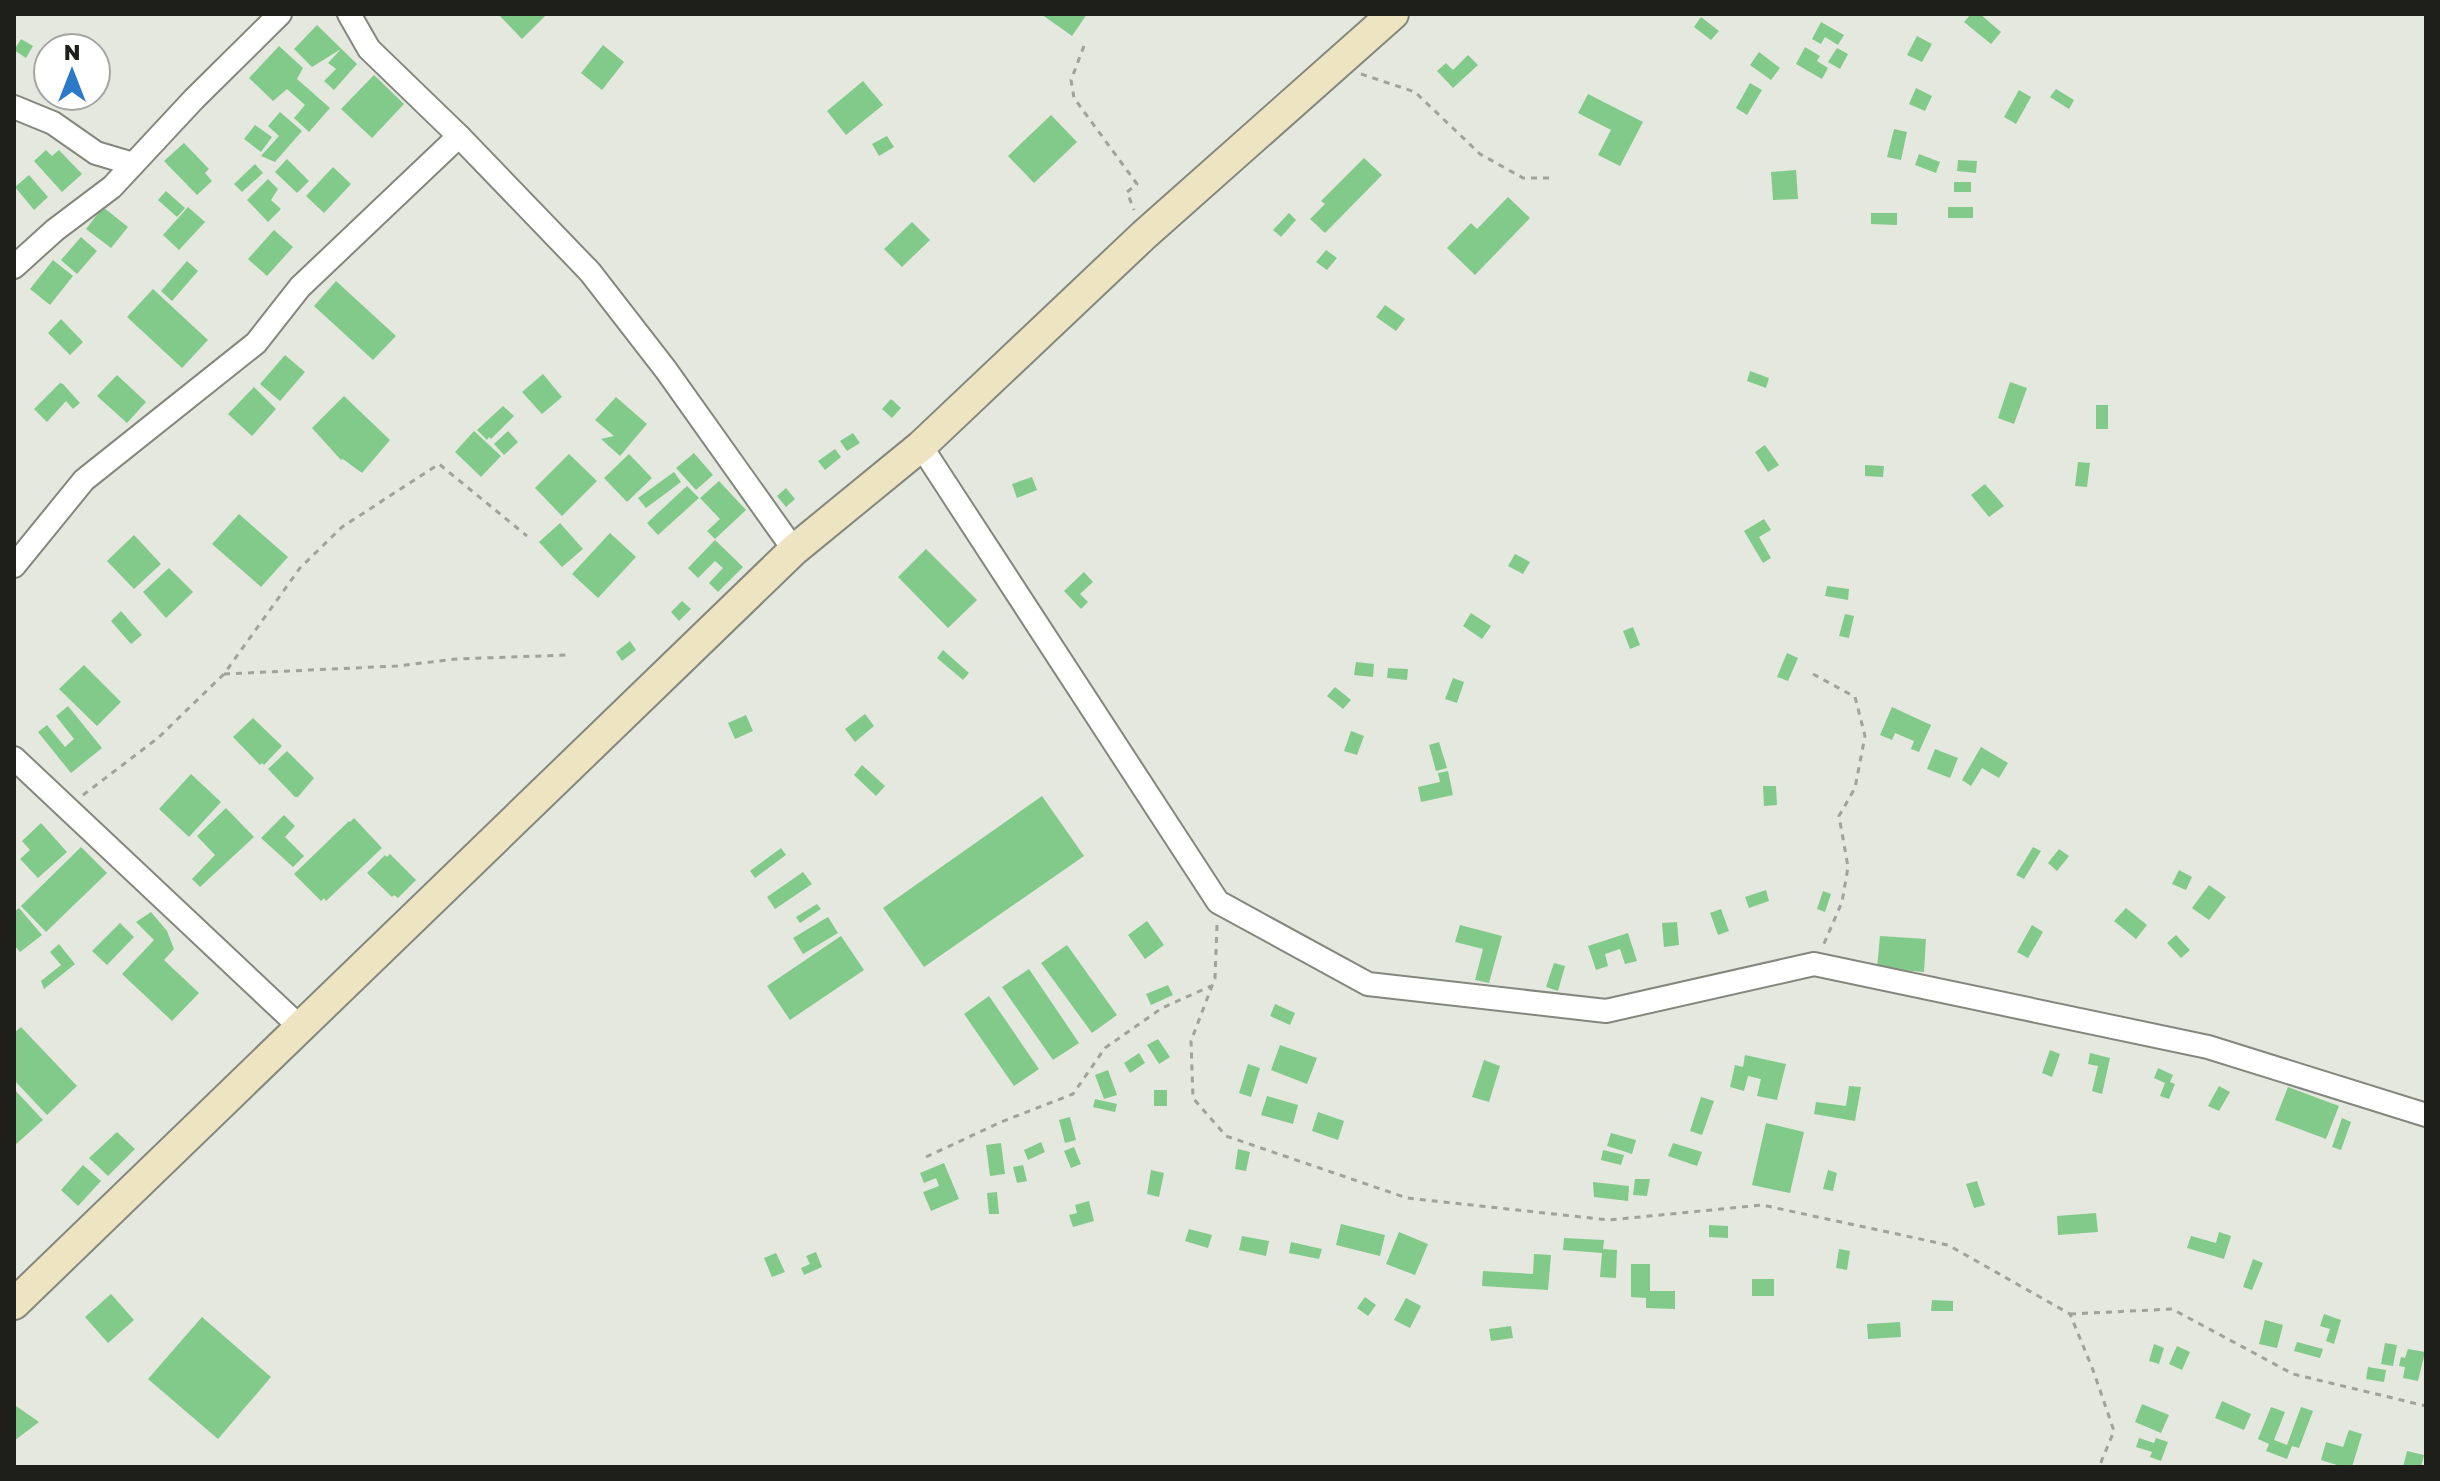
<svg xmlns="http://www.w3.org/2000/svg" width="2440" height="1481" font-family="'Golos Text',sans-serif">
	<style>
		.building { fill: #82ca8a }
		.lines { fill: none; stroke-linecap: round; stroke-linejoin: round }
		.minor-casing { stroke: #84877e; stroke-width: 26 }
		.secondary-casing { stroke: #84877e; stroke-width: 34 }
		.path { stroke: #a0a29b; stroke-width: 3; stroke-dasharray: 6 6; stroke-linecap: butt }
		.minor { stroke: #fff; stroke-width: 22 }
		.secondary { stroke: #ede4c1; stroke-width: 30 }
	</style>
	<rect width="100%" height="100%" fill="#e5e8df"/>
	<g class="building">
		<polygon points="498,14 547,14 522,39"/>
		<polygon points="1041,14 1087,14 1072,36"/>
		<polygon points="1971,14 1980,14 2001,32 1991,44 1964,22"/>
		<polygon points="1701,17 1719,31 1711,40 1694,27"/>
		<polygon points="1821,22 1844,35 1838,45 1825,37 1821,44 1812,39"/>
		<polygon points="317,25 357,64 334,90 324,81 336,69 328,63 341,49 312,67 294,49"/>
		<polygon points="1917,36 1932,44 1922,62 1907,55"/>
		<polygon points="21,39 33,46 26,58 14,50"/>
		<polygon points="603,45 624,62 602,90 581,73"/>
		<polygon points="279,46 303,68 297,79 330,108 309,132 294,118 305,105 287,89 273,101 249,78"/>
		<polygon points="1805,47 1820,56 1817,61 1828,68 1822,79 1796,64"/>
		<polygon points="1837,48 1848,54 1840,69 1828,62"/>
		<polygon points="1759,52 1780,68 1771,80 1750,65"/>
		<polygon points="1468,55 1478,65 1453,88 1437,71 1446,63 1453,70"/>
		<polygon points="374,75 404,104 372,138 341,109"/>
		<polygon points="863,81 883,105 846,135 827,111"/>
		<polygon points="1750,83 1762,90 1747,115 1736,108"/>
		<polygon points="1916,88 1932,96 1925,111 1909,104"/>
		<polygon points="2056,89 2074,100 2069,109 2050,97"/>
		<polygon points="2019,90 2031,97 2016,124 2004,117"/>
		<polygon points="1588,94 1643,122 1620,166 1598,155 1611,130 1578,113"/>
		<polygon points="280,112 302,131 275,162 261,156 279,136 268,126"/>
		<polygon points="1051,115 1077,142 1034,183 1008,156"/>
		<polygon points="255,125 272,137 261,152 244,139"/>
		<polygon points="1894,129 1907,132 1901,160 1887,157"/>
		<polygon points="887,136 894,147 879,156 872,144"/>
		<polygon points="184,143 209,169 205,173 212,181 197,195 164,161"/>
		<polygon points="46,150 52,156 59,150 82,174 62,192 34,161"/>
		<polygon points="1919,154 1940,162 1936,173 1915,165"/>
		<polygon points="1364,158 1382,175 1325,233 1310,219 1325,204 1321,201"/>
		<polygon points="287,159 309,181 297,193 275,172"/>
		<polygon points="1958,160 1977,161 1976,173 1957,171"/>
		<polygon points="255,164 263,173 242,192 234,184"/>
		<polygon points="333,167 351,184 324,213 306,196"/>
		<polygon points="1796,170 1798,199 1773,200 1771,172"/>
		<polygon points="29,175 48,197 34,210 15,187"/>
		<polygon points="268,179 278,189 271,200 281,209 268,222 247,200"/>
		<rect x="1954" y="182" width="17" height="10"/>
		<polygon points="166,191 185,208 177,217 158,200"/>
		<polygon points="1508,197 1530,218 1475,275 1447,248 1471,223 1477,229"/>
		<polygon points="103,207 128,227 111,248 86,229"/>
		<polygon points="188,207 205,222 179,250 163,235"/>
		<rect x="1948" y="207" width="25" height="11"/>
		<polygon points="1289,213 1296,220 1281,237 1273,230"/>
		<polygon points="1871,213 1897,213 1897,225 1871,224"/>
		<polygon points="912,222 930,240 902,267 884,249"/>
		<polygon points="274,230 293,247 267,276 248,259"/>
		<polygon points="81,237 97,251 77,274 61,260"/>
		<polygon points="1326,250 1337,258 1327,270 1316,262"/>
		<polygon points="53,260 73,276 50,305 30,289"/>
		<polygon points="187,261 198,271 172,301 161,291"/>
		<polygon points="336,281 396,336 373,360 314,306"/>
		<polygon points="153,289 208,340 182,368 127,317"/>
		<polygon points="1385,305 1405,319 1396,331 1376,317"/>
		<polygon points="61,319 83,342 70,355 48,333"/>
		<polygon points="285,355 305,372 280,401 260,384"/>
		<polygon points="1750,371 1769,378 1766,388 1747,381"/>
		<polygon points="543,374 562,397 542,414 522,392"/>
		<polygon points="117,375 146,402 127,423 97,396"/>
		<polygon points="2010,382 2027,388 2014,424 1998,418"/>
		<polygon points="60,383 63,384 80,403 73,409 66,401 47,422 34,409"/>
		<polygon points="254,387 276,409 252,436 228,414"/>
		<polygon points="344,396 390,440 362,473 343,459 341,460 312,428"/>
		<polygon points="616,397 647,424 620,456 601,439 614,436 595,420"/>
		<polygon points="891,399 901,408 892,418 882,409"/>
		<rect x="2096" y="405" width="12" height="24"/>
		<polygon points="503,406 514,416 491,439 489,437 487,440 477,430"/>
		<polygon points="474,431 501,456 481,477 455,452"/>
		<polygon points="508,431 518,442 504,455 494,444"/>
		<polygon points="853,433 860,443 847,451 840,441"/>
		<polygon points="1765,445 1779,465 1768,472 1755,452"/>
		<polygon points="835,449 841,457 825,470 818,461"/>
		<polygon points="694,453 713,475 696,490 676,468"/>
		<polygon points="569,454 597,481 562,516 535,488"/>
		<polygon points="629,454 652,478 627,502 604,478"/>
		<polygon points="2078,462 2090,463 2087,487 2075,486"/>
		<polygon points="1865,465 1884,466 1883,477 1865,476"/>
		<polygon points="674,472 681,482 646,508 638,498"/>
		<polygon points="1032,477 1037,490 1017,498 1012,484"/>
		<polygon points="719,481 746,510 715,539 707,531 720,519 700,498"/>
		<polygon points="1985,484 2004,506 1989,517 1971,495"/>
		<polygon points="687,486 699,498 658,535 647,523"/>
		<polygon points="786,488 795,499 786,507 777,496"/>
		<polygon points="239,514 288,557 261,587 212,544"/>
		<polygon points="1764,519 1771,530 1759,537 1771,558 1763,563 1744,531"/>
		<polygon points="560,523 583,549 562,567 539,542"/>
		<polygon points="610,533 636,557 598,598 572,574"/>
		<polygon points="134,535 161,564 134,589 107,561"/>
		<polygon points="715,540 743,567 718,592 709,583 723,568 715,561 698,578 688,568"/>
		<polygon points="926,549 977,600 948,628 898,577"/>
		<polygon points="1515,554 1530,562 1523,574 1508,566"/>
		<polygon points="169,568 193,592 166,618 143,592"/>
		<polygon points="1084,572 1093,582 1080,594 1088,602 1081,609 1064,591"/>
		<polygon points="1827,586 1849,589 1848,600 1825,596"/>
		<polygon points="682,601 691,609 679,621 671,612"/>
		<polygon points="121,611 142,635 131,644 111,621"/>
		<polygon points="1471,613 1491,626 1482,639 1463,626"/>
		<polygon points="1845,614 1854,616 1849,638 1839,636"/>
		<polygon points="1633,627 1640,645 1630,649 1623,631"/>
		<polygon points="630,641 636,650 622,661 616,652"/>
		<polygon points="943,650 969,673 963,680 937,658"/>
		<polygon points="1787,653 1798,658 1788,681 1777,677"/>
		<polygon points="1356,662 1374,664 1373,677 1354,675"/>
		<polygon points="84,665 121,702 97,726 59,689"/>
		<polygon points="1388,668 1408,669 1407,680 1387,678"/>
		<polygon points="1453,678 1464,682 1457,703 1445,699"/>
		<polygon points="1335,687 1351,700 1343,709 1327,696"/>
		<polygon points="68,706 102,748 71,773 38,732 47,725 65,747 74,739 56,716"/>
		<polygon points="1892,707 1931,725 1919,752 1911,749 1914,741 1895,733 1892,740 1880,735"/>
		<polygon points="865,714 874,726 855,742 845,729"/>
		<polygon points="746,715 753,731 735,739 728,723"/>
		<polygon points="253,718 282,746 264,765 262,763 260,765 233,737"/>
		<polygon points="1351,731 1364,736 1357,755 1344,751"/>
		<polygon points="1439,742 1447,768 1436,771 1429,745"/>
		<polygon points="1981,747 2008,763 1999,778 1982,768 1971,786 1962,780"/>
		<polygon points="1935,749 1958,758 1950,778 1927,769"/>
		<polygon points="287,751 314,778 298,797 295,797 268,769"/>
		<polygon points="862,765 885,786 876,796 854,775"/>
		<polygon points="1448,771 1453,795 1421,802 1418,787 1440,782 1438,773"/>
		<polygon points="191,774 221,802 189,837 159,809"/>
		<polygon points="1763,786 1776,786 1777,805 1764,806"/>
		<polygon points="1042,796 1084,856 924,967 883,908"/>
		<polygon points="226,808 254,837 200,887 192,879 215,855 197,836"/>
		<polygon points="284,815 295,826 285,837 304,856 293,867 261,838"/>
		<polygon points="354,818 382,848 326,901 324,898 321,901 294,874 349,821 350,822"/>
		<polygon points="41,823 67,852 38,878 20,859 30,850 22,841"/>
		<polygon points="81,847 107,873 46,932 21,906"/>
		<polygon points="2033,847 2041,851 2024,879 2016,875"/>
		<polygon points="781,848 786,855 755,878 750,871"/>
		<polygon points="2059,849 2069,856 2057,871 2048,863"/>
		<polygon points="390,854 416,880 398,898 394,895 392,897 367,873 385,855 387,857"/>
		<polygon points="2179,870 2192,877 2186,890 2172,884"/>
		<polygon points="803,872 812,884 775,909 767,897"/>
		<polygon points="2209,885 2226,897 2209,920 2192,908"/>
		<polygon points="1766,890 1769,901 1749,908 1745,897"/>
		<polygon points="1823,891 1831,894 1825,912 1817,909"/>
		<polygon points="817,904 821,909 800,923 796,917"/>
		<polygon points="19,908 42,935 20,952 14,945 14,912"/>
		<polygon points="2126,908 2147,925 2136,939 2114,921"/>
		<polygon points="1721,909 1729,931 1718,935 1710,913"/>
		<polygon points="151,912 167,931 174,949 164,960 199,993 172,1021 122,974 154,940 136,922"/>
		<polygon points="828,917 838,933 803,954 793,938"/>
		<polygon points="1147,921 1164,945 1145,959 1128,935"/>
		<polygon points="1677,922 1679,945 1664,947 1662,923"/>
		<polygon points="120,923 134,937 107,965 92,951"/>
		<polygon points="1460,925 1502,936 1489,983 1475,980 1483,949 1455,942"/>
		<polygon points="2032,925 2043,932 2028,958 2017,952"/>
		<polygon points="1628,933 1637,961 1625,964 1620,949 1605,954 1608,966 1596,970 1588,946"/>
		<polygon points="2176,935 2190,950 2181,958 2167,943"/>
		<polygon points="841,936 864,970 790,1020 767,986"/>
		<polygon points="1880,936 1926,939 1924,972 1877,968"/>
		<polygon points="59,944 75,964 44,989 41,981 61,965 50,952"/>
		<polygon points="1067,945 1117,1015 1092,1033 1041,963"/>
		<polygon points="1554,963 1565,966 1558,991 1546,987"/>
		<polygon points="1029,969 1079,1043 1053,1060 1002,987"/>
		<polygon points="1168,985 1173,995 1151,1005 1146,994"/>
		<polygon points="989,996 1039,1069 1014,1086 964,1014"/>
		<polygon points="1275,1004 1295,1013 1290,1025 1270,1016"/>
		<polygon points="21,1027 77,1086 47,1115 14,1080 14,1033"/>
		<polygon points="1158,1039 1170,1057 1159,1064 1147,1045"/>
		<polygon points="1280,1045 1317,1058 1307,1084 1271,1070"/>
		<polygon points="2050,1050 2060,1054 2052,1077 2042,1073"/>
		<polygon points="1139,1053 1145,1063 1130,1073 1124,1063"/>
		<polygon points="2090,1053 2110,1058 2102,1094 2092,1091 2098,1066 2088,1064"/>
		<polygon points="1745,1055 1786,1064 1777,1100 1757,1096 1761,1079 1748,1076 1744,1091 1730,1087 1735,1065 1743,1067"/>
		<polygon points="1484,1060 1500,1066 1489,1102 1472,1097"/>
		<polygon points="1248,1064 1260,1068 1251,1097 1239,1093"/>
		<polygon points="2158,1068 2173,1075 2170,1082 2175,1084 2169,1099 2160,1096 2165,1083 2154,1078"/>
		<polygon points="1108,1070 1117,1095 1104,1099 1095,1075"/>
		<polygon points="1849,1086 1861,1087 1855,1121 1814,1114 1816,1102 1846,1106"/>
		<polygon points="2219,1086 2230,1092 2219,1111 2208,1106"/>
		<polygon points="2288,1087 2339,1106 2326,1139 2275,1120"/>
		<polygon points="14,1089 43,1120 14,1146"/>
		<rect x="1154" y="1090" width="13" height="16"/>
		<polygon points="1267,1096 1298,1105 1293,1124 1261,1115"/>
		<polygon points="1701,1097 1714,1101 1702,1135 1690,1131"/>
		<polygon points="1095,1099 1117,1104 1115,1112 1093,1107"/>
		<polygon points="1318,1112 1344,1121 1338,1140 1312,1131"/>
		<polygon points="1070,1117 1076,1140 1065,1143 1059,1120"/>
		<polygon points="2342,1118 2351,1122 2341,1150 2332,1147"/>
		<polygon points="1766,1123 1804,1132 1790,1193 1752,1185"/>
		<polygon points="117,1132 135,1149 108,1176 89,1158"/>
		<polygon points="1611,1133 1636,1140 1632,1154 1607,1146"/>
		<polygon points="1041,1142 1045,1152 1028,1160 1024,1150"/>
		<polygon points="1001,1143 1005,1174 990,1176 986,1145"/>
		<polygon points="1673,1143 1702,1152 1697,1166 1668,1156"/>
		<polygon points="1074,1147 1081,1164 1071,1168 1064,1151"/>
		<polygon points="1238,1149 1250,1152 1246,1171 1235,1169"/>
		<polygon points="1603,1150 1624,1155 1621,1165 1601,1160"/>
		<polygon points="944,1163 959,1199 931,1211 923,1192 939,1186 936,1178 924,1183 920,1173"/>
		<polygon points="83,1165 101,1181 78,1206 61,1190"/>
		<polygon points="1023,1165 1027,1181 1017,1183 1013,1167"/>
		<polygon points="1151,1170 1164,1173 1159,1197 1147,1194"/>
		<polygon points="1828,1170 1837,1173 1833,1191 1823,1189"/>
		<polygon points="1635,1179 1650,1179 1647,1196 1633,1195"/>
		<polygon points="1977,1181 1985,1205 1974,1208 1966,1184"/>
		<polygon points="1593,1182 1629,1186 1628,1201 1594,1197"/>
		<polygon points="997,1192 999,1214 989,1214 987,1193"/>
		<polygon points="1089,1201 1094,1221 1073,1227 1069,1215 1077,1213 1075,1205"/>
		<polygon points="2096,1213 2098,1232 2058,1235 2057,1216"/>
		<polygon points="1341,1224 1385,1235 1380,1256 1336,1245"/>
		<polygon points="1709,1225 1728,1226 1728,1238 1709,1237"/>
		<polygon points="1189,1229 1212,1235 1208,1248 1185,1241"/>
		<polygon points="1399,1232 1428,1244 1415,1275 1386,1264"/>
		<polygon points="2219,1232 2231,1236 2224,1259 2187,1248 2191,1236 2216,1243"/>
		<polygon points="1242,1236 1269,1241 1266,1256 1239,1250"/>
		<polygon points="1564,1238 1604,1240 1603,1249 1617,1250 1616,1278 1600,1277 1602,1253 1563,1250"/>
		<polygon points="1291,1242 1322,1249 1319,1259 1289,1253"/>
		<polygon points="1839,1249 1850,1251 1847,1270 1836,1268"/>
		<polygon points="816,1252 822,1267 804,1275 801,1268 810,1264 806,1256"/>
		<polygon points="776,1253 785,1272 772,1277 764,1258"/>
		<polygon points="1534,1254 1551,1255 1548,1290 1482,1286 1483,1271 1533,1274"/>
		<polygon points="2253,1259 2263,1263 2252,1290 2243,1287"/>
		<polygon points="1631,1264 1650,1264 1650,1291 1675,1291 1675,1309 1646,1308 1646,1298 1631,1297"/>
		<rect x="1752" y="1279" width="22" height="17"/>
		<polygon points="111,1294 134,1320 108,1343 85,1317"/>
		<polygon points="1365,1297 1376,1305 1368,1316 1357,1308"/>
		<polygon points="1406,1298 1421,1306 1410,1328 1394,1320"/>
		<polygon points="1932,1300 1953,1301 1953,1311 1931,1311"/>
		<polygon points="2324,1314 2341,1320 2334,1344 2326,1341 2330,1329 2320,1326"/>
		<polygon points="202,1317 271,1377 218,1439 148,1379"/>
		<polygon points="2265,1320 2283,1325 2277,1348 2259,1344"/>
		<polygon points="1900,1322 1901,1337 1868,1339 1867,1324"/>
		<polygon points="1511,1326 1513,1338 1491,1341 1489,1329"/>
		<polygon points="2297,1342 2323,1349 2320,1358 2294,1351"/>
		<polygon points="2385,1343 2397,1345 2393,1366 2381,1364"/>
		<polygon points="2154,1344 2164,1348 2159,1364 2149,1361"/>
		<polygon points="2177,1346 2190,1352 2182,1370 2169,1364"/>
		<polygon points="2408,1349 2425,1352 2418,1381 2403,1378 2405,1367 2399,1366 2401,1357 2405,1358"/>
		<polygon points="2368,1367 2386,1370 2384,1382 2366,1379"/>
		<polygon points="2222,1401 2251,1414 2244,1430 2215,1418"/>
		<polygon points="2142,1404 2169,1415 2161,1433 2135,1422"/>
		<polygon points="16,1406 39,1422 14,1441 14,1408"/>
		<polygon points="2271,1407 2285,1412 2274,1440 2287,1445 2301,1407 2313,1411 2299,1448 2292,1446 2287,1459 2266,1451 2269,1444 2258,1439"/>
		<polygon points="2349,1430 2362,1434 2352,1467 2343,1467 2321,1460 2326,1442 2343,1447"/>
		<polygon points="2139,1438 2154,1443 2156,1438 2168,1442 2161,1461 2150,1457 2152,1452 2136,1447"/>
		<polygon points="2407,1451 2424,1455 2421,1467 2403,1467"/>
	</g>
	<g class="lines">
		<g class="minor-casing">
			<g id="minor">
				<polyline points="349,14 369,49 459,136 590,272 666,370 794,550"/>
				<polyline points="14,107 53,123 96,153 133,164"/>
				<polyline points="14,267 55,230 112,187 194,99 280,14"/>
				<polyline points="921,446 1218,902 1368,984 1606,1011 1814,964 2208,1047 2426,1115"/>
				<polyline points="14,566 84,480 256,343 300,287 459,136"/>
				<polyline points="14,758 301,1028"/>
			</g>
		</g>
		<g class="secondary-casing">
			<polyline id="secondary" points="14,1304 794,550 921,446 1144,235 1393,14"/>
		</g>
		<g class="path">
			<polyline points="1084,46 1071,80 1074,98 1137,184 1127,192 1134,210"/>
			<polyline points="1361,74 1415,92 1480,154 1523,178 1552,178"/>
			<polyline points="224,674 397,666 456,659 567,655"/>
			<polyline points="1813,674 1855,697 1865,736 1855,788 1839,816 1848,867 1842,902 1823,946"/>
			<polyline points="83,795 158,738 224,674 300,568 342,527 439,464 527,536"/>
			<polyline points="1217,925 1215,978 1191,1041 1193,1098 1226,1136 1407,1198 1609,1220 1762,1205 1948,1245 2070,1314 2093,1370 2114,1431 2099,1467"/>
			<polyline points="926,1157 1001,1122 1073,1094 1105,1048 1162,1008 1211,986"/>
			<polyline points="2070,1314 2172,1309 2293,1374 2426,1406"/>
		</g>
		<use href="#minor" class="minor"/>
		<use href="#secondary" class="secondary"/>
	</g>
	<rect width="2440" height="1481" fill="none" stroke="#1e1f1b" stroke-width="32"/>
	<g transform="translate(72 72)"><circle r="38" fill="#ffffff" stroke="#a5a5a4" stroke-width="2"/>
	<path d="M0-6L14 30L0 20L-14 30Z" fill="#2c79c9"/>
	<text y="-12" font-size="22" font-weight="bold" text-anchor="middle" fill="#1e1f1b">N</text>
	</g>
</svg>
